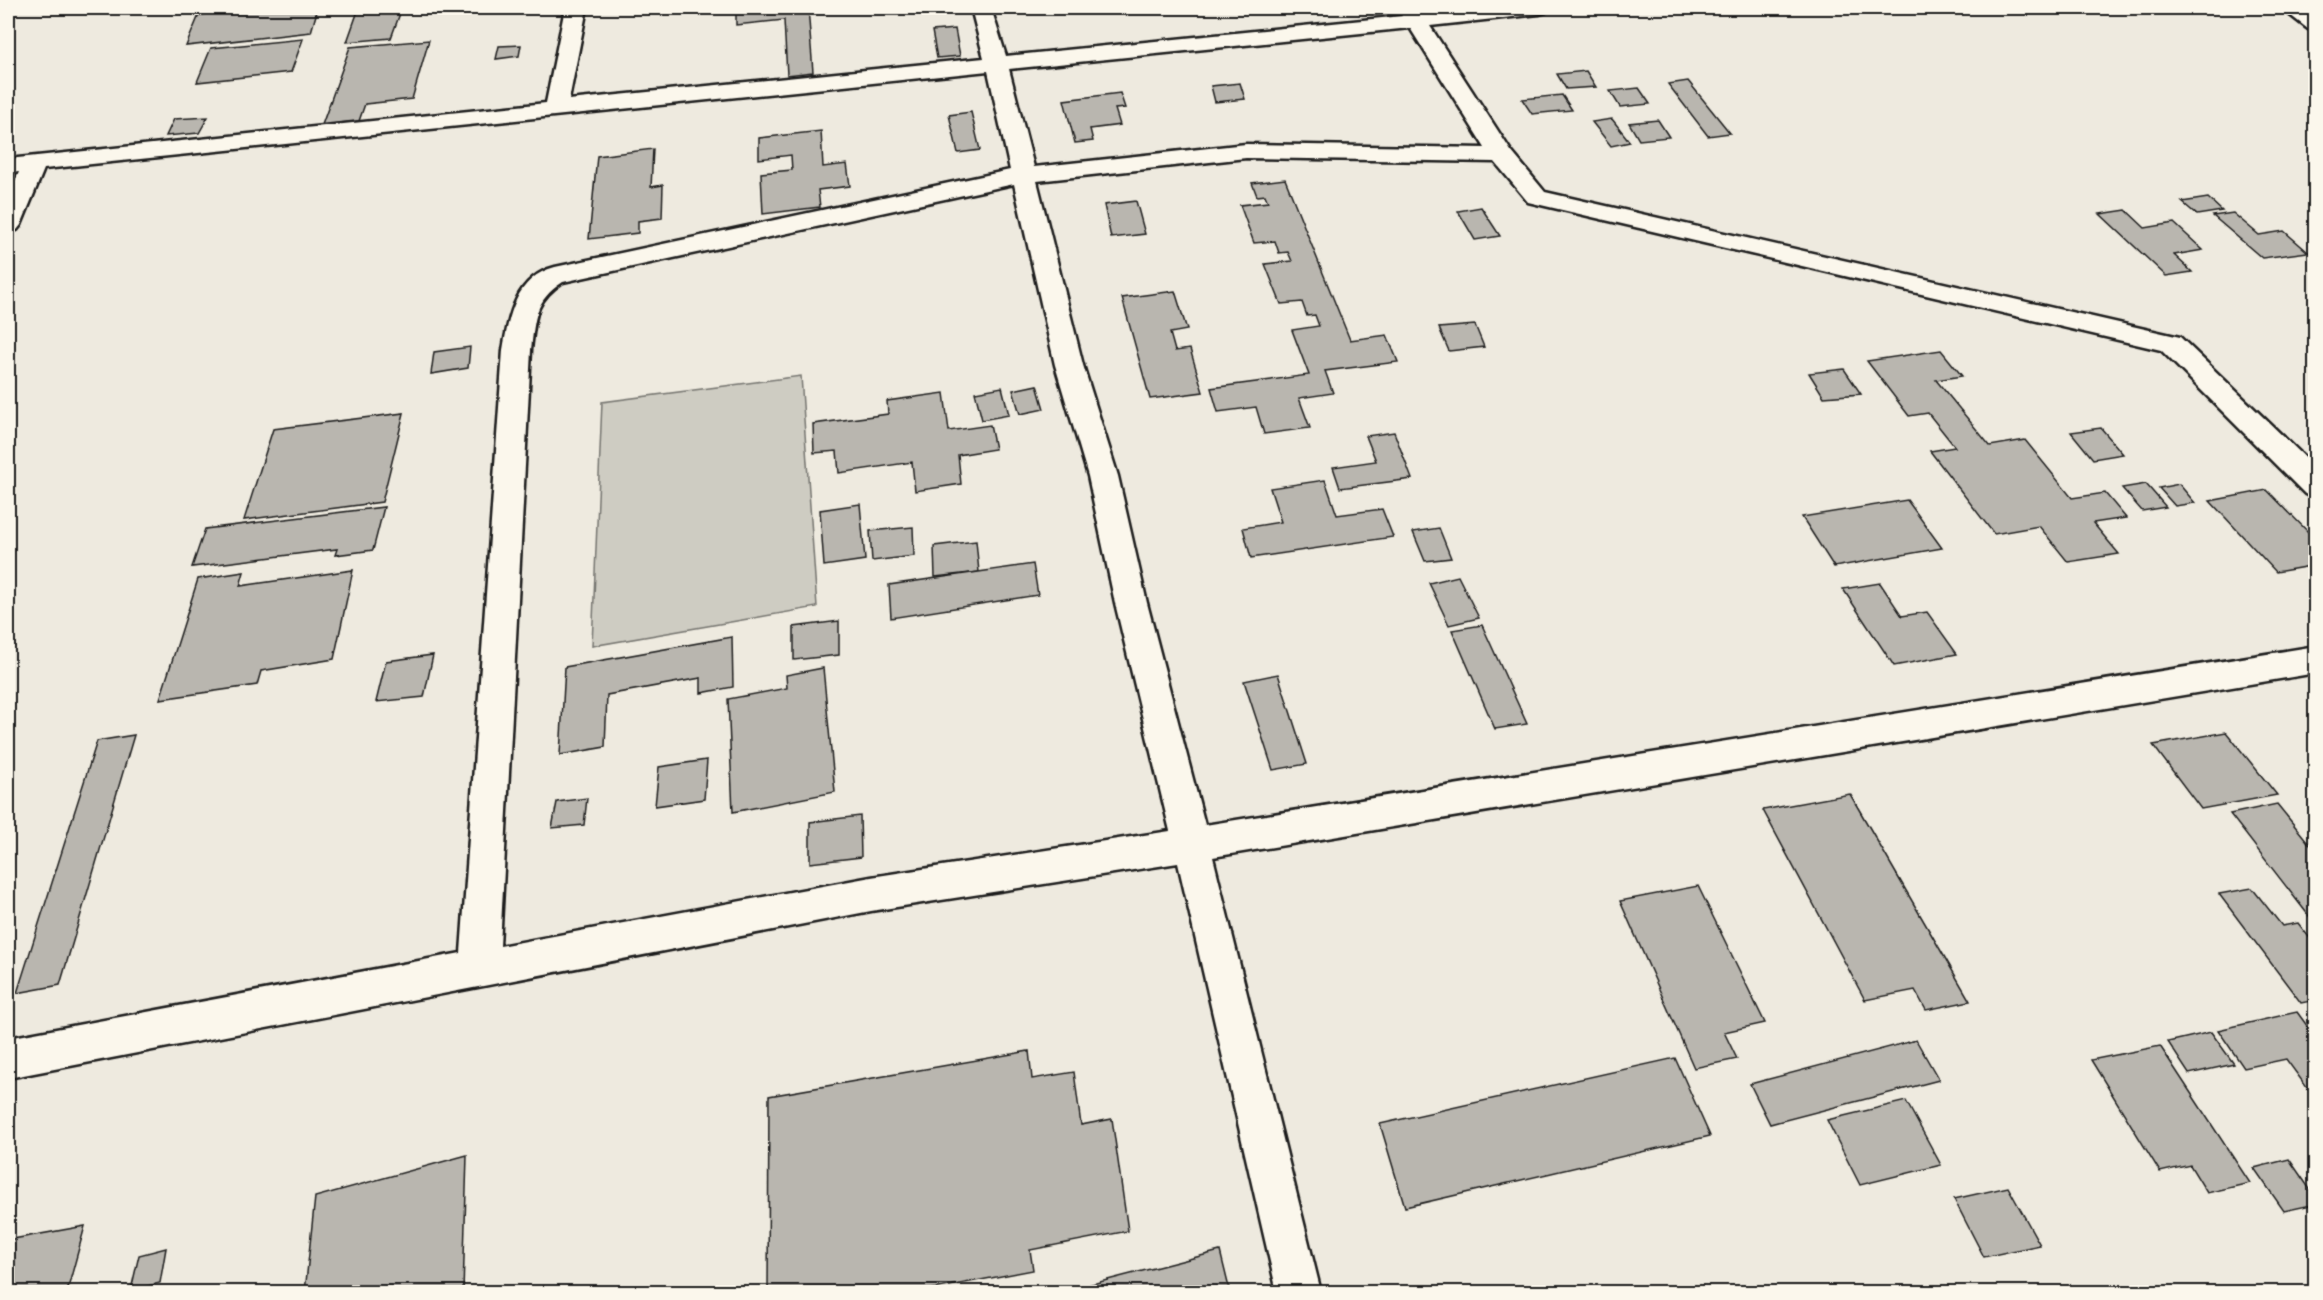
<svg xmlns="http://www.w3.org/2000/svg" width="2323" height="1300" font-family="Kalam,sans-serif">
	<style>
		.green { fill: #ceccc2; stroke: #75746f; stroke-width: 1.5 }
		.building { fill: #b9b6af; stroke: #1c1c1c; stroke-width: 1.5 }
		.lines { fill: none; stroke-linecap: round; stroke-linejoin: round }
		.minor-casing { stroke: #1c1c1c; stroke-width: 5 }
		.minor { fill: #fbf7ec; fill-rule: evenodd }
	</style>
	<rect width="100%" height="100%" fill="#eeeadf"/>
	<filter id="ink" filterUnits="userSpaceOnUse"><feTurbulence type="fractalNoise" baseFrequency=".0167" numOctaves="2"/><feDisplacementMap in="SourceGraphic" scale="12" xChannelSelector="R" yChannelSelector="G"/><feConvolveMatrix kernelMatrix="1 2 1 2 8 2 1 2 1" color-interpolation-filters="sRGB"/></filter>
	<g filter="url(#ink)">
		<polygon class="green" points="801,376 817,607 592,646 602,402"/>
		<g class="building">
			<polygon points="268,8 318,8 311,32 186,46 199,15"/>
			<polygon points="359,8 402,8 391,38 347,42"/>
			<polygon points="426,8 444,8 443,11 424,13"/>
			<polygon points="736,8 808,8 813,72 787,75 784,20 736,25"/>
			<polygon points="955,29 960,56 937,58 932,31"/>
			<polygon points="303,39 291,72 197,82 211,48"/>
			<polygon points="429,40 412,99 365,104 359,121 322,125 350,47"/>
			<polygon points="521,45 519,56 496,59 499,46"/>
			<polygon points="1586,71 1596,87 1566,89 1557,74"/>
			<polygon points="1688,81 1730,133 1708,136 1668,84"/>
			<polygon points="1240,83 1245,99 1215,102 1211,86"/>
			<polygon points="1639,88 1650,104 1620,107 1610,91"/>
			<polygon points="1120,93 1125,108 1115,109 1120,125 1090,129 1093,141 1075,143 1064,100"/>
			<polygon points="1562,95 1572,110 1532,114 1522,99"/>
			<polygon points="971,112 980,150 958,153 949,115"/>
			<polygon points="208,117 199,133 166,136 174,119"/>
			<polygon points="1612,119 1630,142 1611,146 1592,122"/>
			<polygon points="1658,120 1669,137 1639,140 1629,123"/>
			<polygon points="821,131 823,167 847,164 850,186 818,190 820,207 763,214 761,173 792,170 791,155 759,159 759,138"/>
			<polygon points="653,149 651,187 663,185 662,218 638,221 638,233 589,239 597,156"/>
			<polygon points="1285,179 1350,340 1387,335 1398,362 1325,371 1333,393 1299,398 1310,428 1264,434 1256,407 1218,412 1211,388 1309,375 1292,330 1319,326 1315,315 1307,316 1302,302 1281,304 1265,264 1292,261 1288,252 1279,253 1275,241 1254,243 1240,205 1268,202 1265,195 1257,196 1252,183"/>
			<polygon points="2208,198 2222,211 2197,215 2182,202"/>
			<polygon points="1136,201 1145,234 1111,238 1104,205"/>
			<polygon points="1481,207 1500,236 1475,240 1458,211"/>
			<polygon points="2126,210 2145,228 2174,223 2203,250 2174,255 2192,272 2166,276 2100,214"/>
			<polygon points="2233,213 2259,235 2284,231 2308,252 2262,258 2213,216"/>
			<polygon points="1175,291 1187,330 1170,333 1175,351 1190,349 1203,392 1150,399 1122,298"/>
			<polygon points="1475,325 1484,347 1449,351 1439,328"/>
			<polygon points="470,347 468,368 431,374 434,352"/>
			<polygon points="1941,350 1962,376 1936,380 1990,446 2025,440 2072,498 2105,493 2126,518 2093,523 2119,554 2068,562 2039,526 1994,534 1930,451 1955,447 1928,413 1909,416 1867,361"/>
			<polygon points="1844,369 1861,394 1824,397 1809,373"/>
			<polygon points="1037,385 1044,409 1020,414 1013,390"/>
			<polygon points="1002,387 1009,415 982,420 975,392"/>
			<polygon points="944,393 949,431 990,425 995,449 958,455 961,484 915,491 912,462 839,473 837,451 814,453 813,424 888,414 887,401"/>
			<polygon points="404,413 382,502 244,520 273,429"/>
			<polygon points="2101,428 2123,454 2093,459 2071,432"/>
			<polygon points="1394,432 1412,479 1340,488 1333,467 1376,461 1366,436"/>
			<polygon points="1325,480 1337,515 1382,509 1393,537 1251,558 1243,528 1281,522 1270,488"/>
			<polygon points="2146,484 2166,507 2142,511 2122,488"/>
			<polygon points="2179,484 2195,503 2175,506 2159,488"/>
			<polygon points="2267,490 2316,540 2316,565 2276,572 2210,501"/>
			<polygon points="1907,500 1942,548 1834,567 1802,517"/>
			<polygon points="860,504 865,560 824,566 820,510"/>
			<polygon points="384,507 373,550 335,555 337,549 192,567 205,529"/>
			<polygon points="913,527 914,556 872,561 870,531"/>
			<polygon points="1439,528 1451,558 1425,561 1413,532"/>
			<polygon points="976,541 979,572 935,577 934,546"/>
			<polygon points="1033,564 1038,595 891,618 889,585"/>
			<polygon points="353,570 334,659 261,671 257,685 160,699 198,579 244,572 240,586"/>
			<polygon points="1458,576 1479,618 1449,625 1429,583"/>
			<polygon points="1880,583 1902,616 1927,612 1957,654 1894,666 1843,589"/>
			<polygon points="839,621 839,655 794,660 794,627"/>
			<polygon points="1482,625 1527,724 1495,729 1452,630"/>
			<polygon points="732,637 733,687 701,693 701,678 607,695 605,747 560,755 565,667"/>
			<polygon points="433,655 424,697 376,702 386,661"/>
			<polygon points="823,668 835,792 733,812 728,699 787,688 786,675"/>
			<polygon points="1278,674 1307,764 1273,770 1244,681"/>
			<polygon points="2226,732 2277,795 2201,809 2153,745"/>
			<polygon points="134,735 60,985 17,993 97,741"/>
			<polygon points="707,760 704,799 655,806 659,767"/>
			<polygon points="1850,794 1970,1001 1926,1010 1915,990 1865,1000 1763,810"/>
			<polygon points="587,798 584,825 552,828 557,802"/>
			<polygon points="2277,804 2316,852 2316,925 2230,814"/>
			<polygon points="860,816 861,857 810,863 810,822"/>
			<polygon points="1698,886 1765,1023 1724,1032 1737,1059 1694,1068 1620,901"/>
			<polygon points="2252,888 2282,926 2298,923 2316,946 2316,1000 2301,1003 2219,894"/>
			<polygon points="2297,1012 2316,1038 2316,1100 2286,1059 2244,1068 2218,1030"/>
			<polygon points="2211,1032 2234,1064 2189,1074 2168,1042"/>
			<polygon points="1916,1040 1939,1080 1770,1124 1750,1084"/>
			<polygon points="2160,1046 2250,1183 2207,1193 2190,1165 2160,1172 2091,1060"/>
			<polygon points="1029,1051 1032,1079 1074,1072 1081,1125 1112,1119 1128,1231 1030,1250 1033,1270 918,1292 768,1292 769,1096"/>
			<polygon points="1675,1058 1710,1136 1405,1207 1380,1124"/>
			<polygon points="1906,1101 1941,1165 1860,1185 1827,1120"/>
			<polygon points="467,1155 463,1292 305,1292 315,1197"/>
			<polygon points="2289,1159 2316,1198 2316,1204 2284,1211 2254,1168"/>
			<polygon points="2008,1187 2040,1245 1984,1257 1954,1199"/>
			<polygon points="85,1226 67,1292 8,1292 8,1240"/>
			<polygon points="166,1248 160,1283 131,1290 139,1255"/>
			<polygon points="1220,1251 1230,1292 1061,1292"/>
		</g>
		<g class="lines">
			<g class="minor-casing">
				<g id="minor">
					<path d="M565,8H587L569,100L984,58L971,8H991L1006,56L1402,16L1398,8H1418L1422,14L1482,8H1549L1546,12L1539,14L1430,26L1511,151L1545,192L2180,337L2316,468V497L2305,494L2161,350L1528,202L1495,162L1246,158L1037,181L1083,365L1118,476L1147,603L1205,825L2316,646V673L1213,857L1321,1292H1277L1178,863L871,911L8,1078V1038L461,953L503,350C509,315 516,277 555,267L1010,170L988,71L44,169L21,225L17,230L8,233V198L19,172L8,173V159L546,103ZM1410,28L1485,148L1246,144L1034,167L1009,69ZM1014,184L1055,365L1088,476L1115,603L1170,831L871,877L500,946L531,350C535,318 534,301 563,282Z"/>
					<polygon points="2281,8 2305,8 2316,14 2316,30 2308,29"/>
				</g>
			</g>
			<use href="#minor" class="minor"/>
		</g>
	</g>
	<rect width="2323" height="1300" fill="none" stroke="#fbf7ec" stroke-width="30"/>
	<rect x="15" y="15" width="2293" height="1270" fill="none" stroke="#1c1c1c" stroke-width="2" filter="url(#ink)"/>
</svg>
